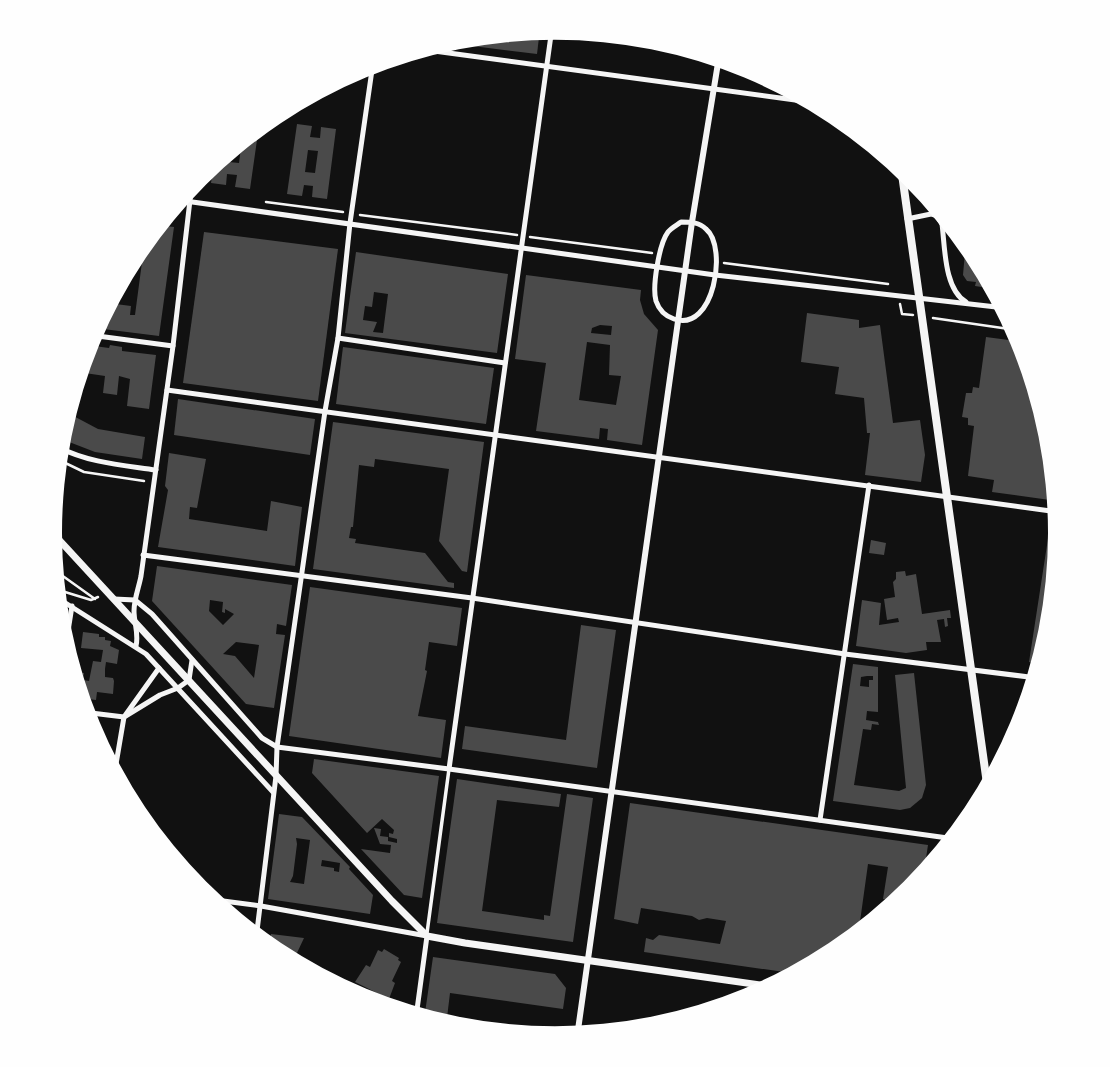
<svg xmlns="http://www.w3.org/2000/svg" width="1110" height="1067" font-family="Mulish,sans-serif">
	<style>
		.building { fill: #4a4a4a; fill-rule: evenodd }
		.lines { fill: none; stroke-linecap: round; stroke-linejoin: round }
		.path { stroke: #f5f5f5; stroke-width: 2.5 }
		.pedestrian { stroke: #f5f5f5; stroke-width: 3.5 }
		.minor { stroke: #f5f5f5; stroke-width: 5 }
		.tertiary { stroke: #f5f5f5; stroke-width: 6 }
		.secondary { stroke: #f5f5f5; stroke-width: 7 }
		.primary { stroke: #f5f5f5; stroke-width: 8 }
	</style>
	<rect width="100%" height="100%" fill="#111"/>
	<g class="building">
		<polygon points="540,29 537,54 441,42 457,38"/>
		<path d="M297,124L312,126L310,137L320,138L321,127L336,129L327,199L312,197L313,186L304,185L302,196L287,194ZM308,150L318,151L315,173L305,172Z"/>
		<polygon points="259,126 250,189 235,187 237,175 227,174 226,185 211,183 214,163 230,149 229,162 239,163 242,140"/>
		<polygon points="157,225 174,227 159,336 95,328 108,303 131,306 130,315 135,315 144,247 141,245"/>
		<polygon points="204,232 338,249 318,401 183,383"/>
		<polygon points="966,241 979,259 977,271 988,276 995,289 975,286 976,282 967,281 963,275"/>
		<path d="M356,252L508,274L497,353L345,333ZM374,292L388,294L383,333L373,332L377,322L363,320L365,306L372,307Z"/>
		<path d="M526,275L641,290L640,300L644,314L658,330L642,445L607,440L608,429L600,428L599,439L536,431L546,363L515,359ZM600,325L612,326L611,335L591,333L592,328ZM587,342L610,345L609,375L621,376L616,405L579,400Z"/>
		<polygon points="807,313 859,320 859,328 880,325 893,423 920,420 925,455 921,482 865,475 870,433 867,433 864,398 835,394 839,367 801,362"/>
		<polygon points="986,337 1023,342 1051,435 1057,501 992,492 994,480 968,476 974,426 968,425 968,418 962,417 966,393 972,393 973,387 979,388"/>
		<polygon points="87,345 109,348 110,345 122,347 122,351 156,355 149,409 127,406 130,379 119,376 117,395 103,393 105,376 78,372"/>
		<polygon points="343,347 494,368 486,424 336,404"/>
		<polygon points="178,399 315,419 310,455 174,435"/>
		<polygon points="66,412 98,429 145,437 142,459 95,452 64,440 59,437"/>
		<polygon points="333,422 484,442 467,572 462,571 439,541 449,469 375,459 374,467 359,465 353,527 351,527 349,538 356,539 355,543 425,553 448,582 454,583 454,588 313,569"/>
		<polygon points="169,453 206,459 197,508 190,507 189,519 267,531 271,501 302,507 295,566 158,547 168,490 165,486"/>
		<polygon points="1049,532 1060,534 1051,633 1041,664 1029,662"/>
		<polygon points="871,540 886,543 884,555 869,553"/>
		<path d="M157,566L292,585L286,626L277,624L276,634L285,635L274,708L246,704L152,601ZM210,600L223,602L222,612L225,613V609L234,614L223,625L209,611ZM236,642L259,645L254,678L235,656L223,654Z"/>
		<polygon points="905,571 906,576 916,574 922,614 950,610 951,618 947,618 948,626 945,627 944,619 937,620 941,642 926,642 927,650 906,653 856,646 862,600 881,603 879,625 899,622 898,618 887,620 884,599 895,597 893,582 896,579 896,572"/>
		<polygon points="310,587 462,608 457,646 429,642 425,670 427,671 418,716 446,720 441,758 289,736"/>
		<polygon points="581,625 616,630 597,768 462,749 465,726 566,740"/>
		<polygon points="83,632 99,634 99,637 105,637 105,640 111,641 110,646 119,650 117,664 106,662 105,669 105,677 113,678 114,681 113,694 97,692 96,700 80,698 81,690 77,689 71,671 84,673 83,680 89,681 93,661 101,662 103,650 81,648"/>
		<path d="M853,664L878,667V712L867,711L866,720L878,722L879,725L872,724L871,730L863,729L854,785L899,791L906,788L895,675L914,673L926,785L922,798L910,808L900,810L833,801ZM867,676H873V680H869V687L860,686L861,677Z"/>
		<polygon points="314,759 439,776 422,898 404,895 361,849 390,853 391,845 380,844 374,828 381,829 380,836 388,837 388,841 397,843 397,839 389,837 389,833 393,834 394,830 382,819 367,833 312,773"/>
		<polygon points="457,779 561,794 559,807 497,800 482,911 544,920 544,915 550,916 567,794 593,798 573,942 437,923"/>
		<polygon points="630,803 928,845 923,878 899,902 883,899 888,867 868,864 858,936 836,954 798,974 644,952 646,938 653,940 659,935 720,944 726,921 707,918 699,920 692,916 641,908 638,924 614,919"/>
		<path d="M279,814L302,817L350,867L349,869L373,895L370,914L268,899ZM296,838L310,840L304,884L290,882L293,876L297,844ZM322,860L340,863L339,872L334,871V868L321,866Z"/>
		<polygon points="271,934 304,938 296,955 292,954 291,961 297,962 296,966 269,949"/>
		<polygon points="384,949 399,958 398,960 401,962 392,981 395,983 389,999 355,982 366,965 370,967 378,950 382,952"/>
		<polygon points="433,957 555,974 566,988 563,1009 450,993 446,1026 424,1020"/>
	</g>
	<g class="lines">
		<g class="path">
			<polyline points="266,202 343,212"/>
			<polyline points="360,215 517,235"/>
			<polyline points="530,237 652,253"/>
			<polyline points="724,263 888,284"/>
			<polyline points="900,304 902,314 913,315"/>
			<polyline points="933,318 1016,330"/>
			<polyline points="57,459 84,472 144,481"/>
			<polyline points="53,569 95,599"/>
			<polyline points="65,592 91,600 98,597"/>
		</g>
		<polyline class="pedestrian" points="427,933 449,769"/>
		<g class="minor">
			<polyline points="419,49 817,103"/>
			<polyline points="178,200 715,275 1005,308"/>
			<polyline points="907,219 931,214 937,216 942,224 951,223"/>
			<path d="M681,222C690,222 699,222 706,229C728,247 714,333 674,319C665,316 659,310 656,301C652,287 659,244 668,232C671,228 677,225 681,222Z"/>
			<path d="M942,224C945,247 944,289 966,302"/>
			<polyline points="90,335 173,346"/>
			<polyline points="338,338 505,363"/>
			<polyline points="167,390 1058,512"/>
			<path d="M58,447C89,463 122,465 156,470"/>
			<polyline points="143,555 472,598 845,654 1037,678"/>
			<polyline points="56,597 146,654 273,792"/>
			<polyline points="114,599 135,600"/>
			<polyline points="135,600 152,614 262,738 277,747 449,769 955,839"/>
			<path d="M136,646C139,634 134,623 134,611C134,599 139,587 141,576L173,346L192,183"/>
			<polyline points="65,650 72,606"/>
			<polyline points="83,712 124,717 160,695 178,688 189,680 192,660"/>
			<polyline points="449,769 552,28"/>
			<polyline points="114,776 124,717 159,668"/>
			<polyline points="820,820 869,485"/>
			<polyline points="208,899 261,906 427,936 416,1017"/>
			<polyline points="256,939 276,776 277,747 325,411 338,338 350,223 373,63"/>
		</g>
		<polyline class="tertiary" points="577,1037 692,222 719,57"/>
		<polyline class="secondary" points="50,530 392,901 427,936 465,943 774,987"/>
		<polyline class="primary" points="901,167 988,791"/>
	</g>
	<path d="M0 0H1110V1067H0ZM62 533a493 493 0 1 1 986 0a493 493 0 1 1-986 0Z" fill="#fefefe" fill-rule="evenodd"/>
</svg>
